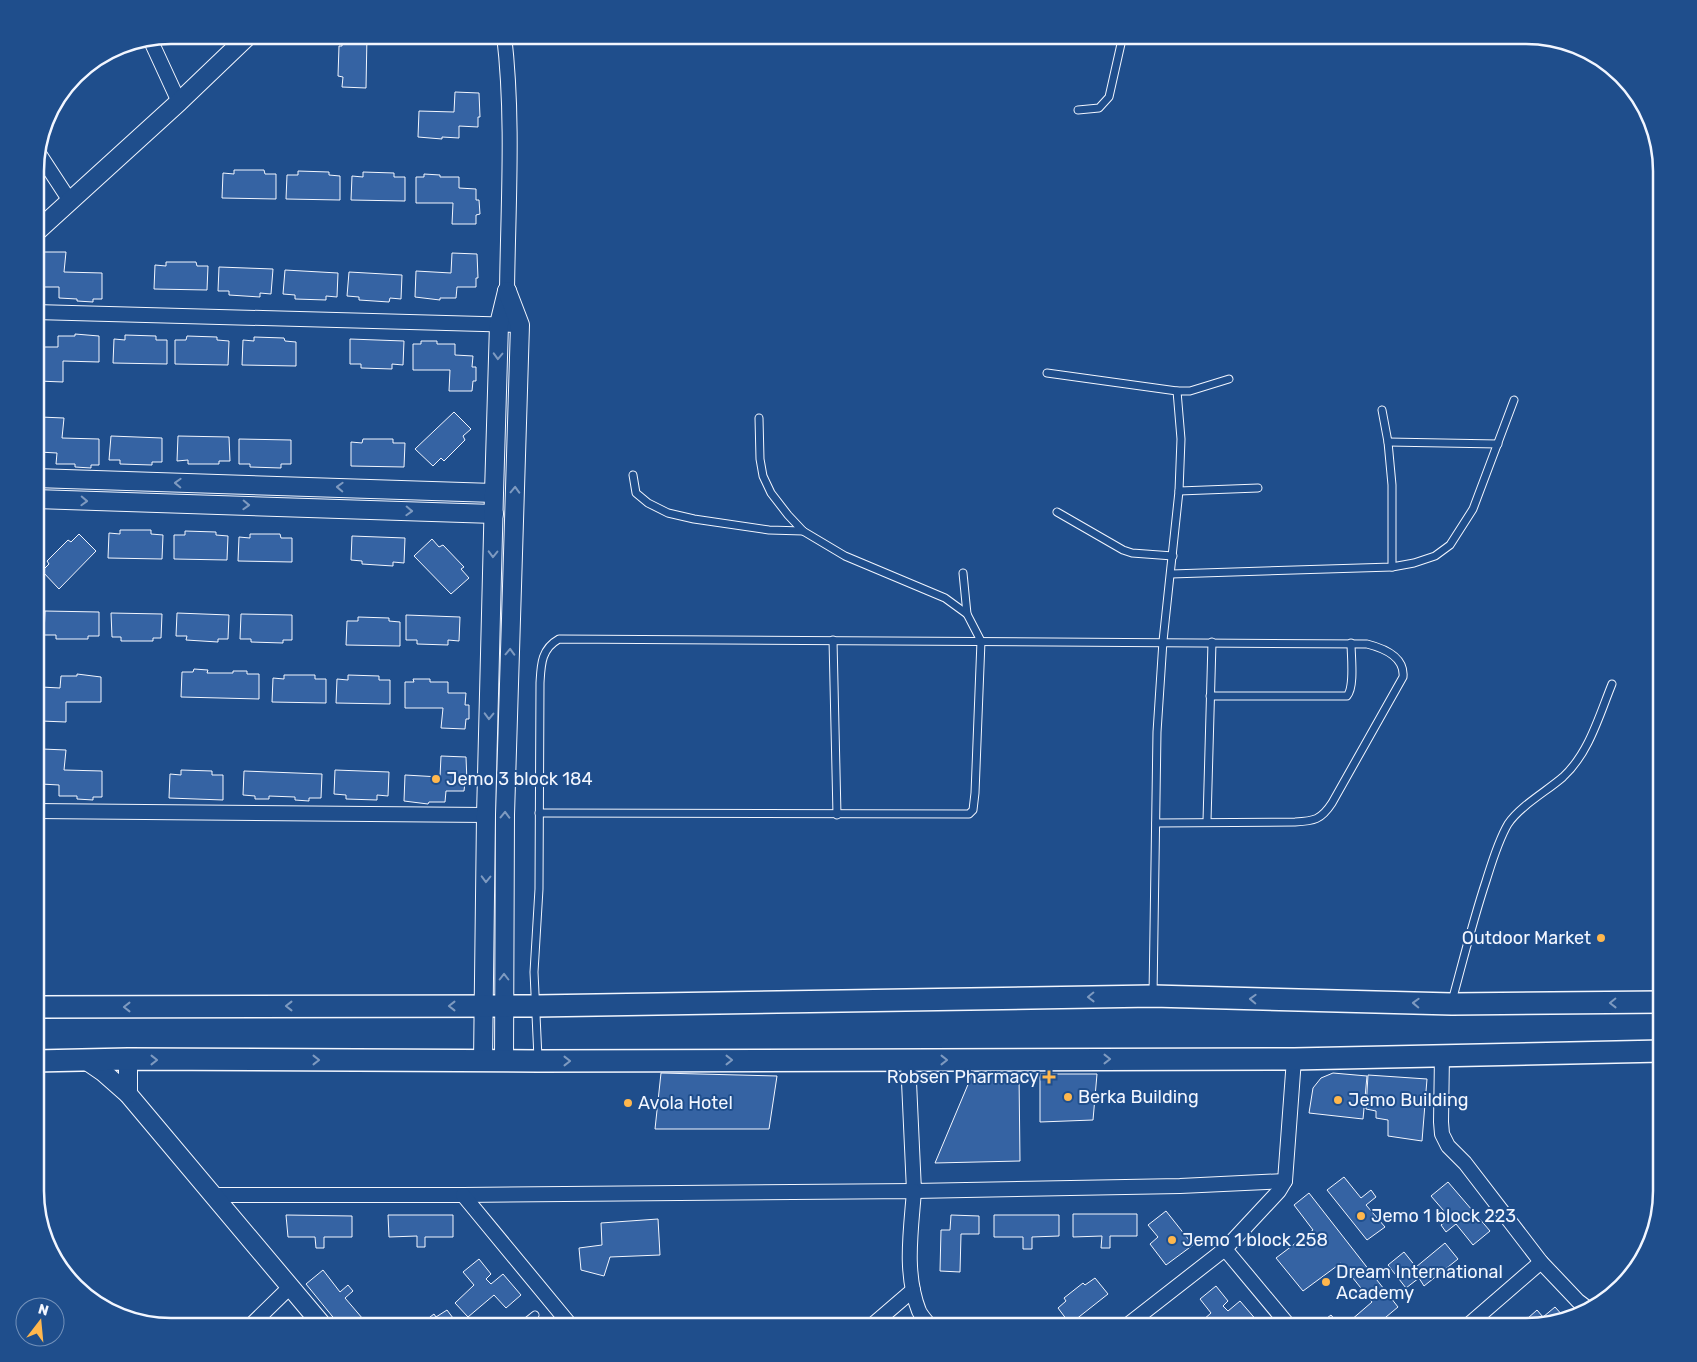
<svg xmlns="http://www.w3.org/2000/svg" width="1697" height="1362" font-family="Rubik,sans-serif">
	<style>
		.building { fill: #3563a3; stroke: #f2f6ff }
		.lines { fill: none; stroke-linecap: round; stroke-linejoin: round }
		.service-casing { stroke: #f2f6ff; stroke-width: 9 }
		.minor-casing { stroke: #f2f6ff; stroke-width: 16 }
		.tertiary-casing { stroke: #f2f6ff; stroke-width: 20 }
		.primary-casing { stroke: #f2f6ff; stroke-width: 24 }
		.service { stroke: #1f4e8c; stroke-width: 7 }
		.minor { stroke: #1f4e8c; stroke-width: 14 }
		.tertiary { stroke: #1f4e8c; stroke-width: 18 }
		.primary { stroke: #1f4e8c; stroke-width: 21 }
		.oneway { stroke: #7e9ac0 }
		.poi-dot { fill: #ffb74d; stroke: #1f4e8c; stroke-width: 2 }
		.labels { text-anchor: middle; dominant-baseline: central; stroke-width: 4; stroke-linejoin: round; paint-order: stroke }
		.poi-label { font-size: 18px; fill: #f2f6ff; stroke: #1f4e8c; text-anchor: start }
		.rim { fill: none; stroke: #f2f6ff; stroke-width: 2.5 }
	</style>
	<rect width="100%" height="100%" fill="#1f4e8c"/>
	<g class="building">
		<polygon points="343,35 367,35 366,88 342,87 343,77 338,76 339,46 342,46"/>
		<polygon points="455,92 479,93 480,117 478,117 478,127 459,126 459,138 442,137 442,139 418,137 419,111 454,112"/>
		<polygon points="234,170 264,170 265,174 276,174 276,199 222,198 223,173 234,174"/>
		<polygon points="298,171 329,172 329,175 340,176 340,200 286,199 287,175 298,175"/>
		<polygon points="363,172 394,173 394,177 405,177 405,201 351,200 352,176 363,177"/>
		<polygon points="424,174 440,175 440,177 459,177 459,188 476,189 476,200 479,200 480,214 476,215 476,224 452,224 453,203 416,203 416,177 424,177"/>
		<polygon points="42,252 66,252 64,272 102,273 102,299 93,299 93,302 77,301 77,299 59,298 59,287 41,287 42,275 38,275 38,261 42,261"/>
		<polygon points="452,253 477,254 478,278 476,278 476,287 457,287 456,298 440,298 440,300 415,297 416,271 451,273"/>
		<polygon points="166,262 196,262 197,266 208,266 207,290 154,289 155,265 166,266"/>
		<polygon points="219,267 273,269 271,294 260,293 260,297 229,295 229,291 218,291"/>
		<polygon points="285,270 338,273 337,297 326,296 326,300 295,299 295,295 283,294"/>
		<polygon points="349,272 402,275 401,299 390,298 389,302 359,300 359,297 347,296"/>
		<polygon points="75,334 99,336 99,362 63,361 63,382 38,381 37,357 39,357 39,347 58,347 58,336 75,336"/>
		<polygon points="125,335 156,336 156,340 167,340 167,364 113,363 114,339 125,340"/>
		<polygon points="187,336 217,337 217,340 229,341 228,365 175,364 175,340 186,340"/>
		<polygon points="254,337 284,338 285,341 296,342 296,366 242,365 243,340 254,341"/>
		<polygon points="350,339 404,341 403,365 392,364 392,369 361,368 361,364 350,364"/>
		<polygon points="421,341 437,341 437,344 455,344 455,355 473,356 472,367 476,367 476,381 473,381 472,391 449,391 450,370 413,370 413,344 421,344"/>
		<polygon points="454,412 471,429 463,436 465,440 444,461 441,458 433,466 415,449"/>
		<polygon points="40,417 64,418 62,438 99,439 99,465 91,465 91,468 75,467 75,464 56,464 57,453 39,452 39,441 36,441 36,427 39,427"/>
		<polygon points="111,436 162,438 162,462 152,462 152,465 120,464 120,460 109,460"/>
		<polygon points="178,436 229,437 230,461 219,461 219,464 188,464 188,460 177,461"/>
		<polygon points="239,439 291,440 291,464 281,464 281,468 250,467 250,464 239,464"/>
		<polygon points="363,439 393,439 393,443 405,443 404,467 351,466 351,442 362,443"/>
		<polygon points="120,530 151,530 151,534 163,535 162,559 108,558 109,533 120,534"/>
		<polygon points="185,531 216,532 216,535 228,536 227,560 174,559 174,535 185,535"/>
		<polygon points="79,534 96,551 59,589 42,571 49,564 47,561 68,540 71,542"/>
		<polygon points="250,534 280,534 281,538 292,538 292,562 238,561 239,537 250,538"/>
		<polygon points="352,536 405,538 404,563 393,562 393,566 362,564 362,561 351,560"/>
		<polygon points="432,539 439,547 443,545 464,567 461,569 469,578 451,594 414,556"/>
		<polygon points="45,611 99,612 99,636 88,636 88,639 56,639 56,635 44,635"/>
		<polygon points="111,613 162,614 161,638 153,638 153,641 121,641 121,637 112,637"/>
		<polygon points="177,613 229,615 228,639 218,639 218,642 186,640 187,636 176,636"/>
		<polygon points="241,614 292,615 292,640 283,640 283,643 251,642 251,639 240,639"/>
		<polygon points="406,615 460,617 459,641 448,640 448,645 417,644 417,640 406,640"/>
		<polygon points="358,617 389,618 389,621 400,622 400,646 346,645 347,621 358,621"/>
		<polygon points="194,669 208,670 207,673 233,673 233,671 247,671 247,674 259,674 259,699 181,697 182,672 193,672"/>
		<polygon points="77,674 101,677 101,702 66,702 66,722 41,721 39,697 41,697 41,687 60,688 61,676 77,676"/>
		<polygon points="284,675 315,675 315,679 326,679 326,703 272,702 273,678 284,679"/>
		<polygon points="348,675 379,676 379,680 390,680 390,704 336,703 337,679 348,680"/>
		<polygon points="413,679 430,679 430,682 448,682 448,693 466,693 465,705 469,705 469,719 466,719 465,729 441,728 443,708 405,708 405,682 414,682"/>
		<polygon points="42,749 66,750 64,770 102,771 102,797 93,797 93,800 77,799 77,796 59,796 59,785 41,784 42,773 38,773 38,759 42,758"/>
		<polygon points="441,756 466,757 467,782 465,782 464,791 446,791 445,802 429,802 428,804 404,801 405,775 440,777"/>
		<polygon points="181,770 212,771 212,775 223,775 223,800 169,798 170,774 181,775"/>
		<polygon points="335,770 389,772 388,796 377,795 377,800 346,799 346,795 334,794"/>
		<polygon points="244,771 322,774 321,798 309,798 309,801 295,800 295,797 269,796 269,799 255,799 255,796 243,795"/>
		<polygon points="661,1073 777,1076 769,1129 655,1129"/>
		<polygon points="1333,1073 1367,1076 1363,1119 1309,1113 1313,1088 1321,1078"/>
		<polygon points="1040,1074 1097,1074 1093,1120 1040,1122"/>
		<polygon points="972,1075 1019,1075 1020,1161 935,1163"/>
		<polygon points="1368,1075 1427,1079 1422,1141 1388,1136 1388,1120 1376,1118 1376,1111 1366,1109"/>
		<polygon points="1344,1177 1361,1198 1371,1190 1376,1197 1366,1205 1385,1227 1367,1240 1327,1190"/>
		<polygon points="1448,1182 1490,1231 1473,1245 1456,1224 1446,1232 1441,1225 1450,1218 1431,1196"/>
		<polygon points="1309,1193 1398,1307 1374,1327 1343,1327 1372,1302 1341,1263 1303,1291 1276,1258 1313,1230 1294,1205"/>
		<polygon points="1166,1211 1193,1245 1166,1265 1150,1244 1158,1237 1148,1225"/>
		<polygon points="1073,1214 1137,1214 1137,1236 1110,1236 1110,1248 1101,1248 1102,1236 1073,1237"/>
		<polygon points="286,1215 352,1216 352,1237 324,1237 324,1248 316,1248 315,1237 288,1237"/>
		<polygon points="388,1215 453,1215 453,1237 425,1237 425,1247 417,1247 417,1236 389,1237"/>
		<polygon points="951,1215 979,1216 979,1234 961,1234 960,1272 940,1271 941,1230 950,1230"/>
		<polygon points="994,1215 1059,1215 1059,1236 1032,1237 1032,1249 1023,1249 1023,1237 994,1237"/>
		<polygon points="658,1219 660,1255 610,1257 604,1276 581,1270 579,1248 602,1245 601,1223"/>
		<polygon points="1445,1243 1458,1259 1424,1286 1419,1278 1406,1288 1388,1265 1404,1252 1416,1267"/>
		<polygon points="479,1259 491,1274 486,1279 491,1284 503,1274 521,1295 506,1308 494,1295 468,1317 455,1303 474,1285 463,1272"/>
		<polygon points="323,1270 340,1292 348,1285 353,1291 345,1298 363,1319 355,1327 341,1327 306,1284"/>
		<polygon points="1095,1278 1108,1294 1070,1324 1058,1308 1066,1301 1064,1298 1083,1283 1085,1285"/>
		<polygon points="1216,1286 1228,1301 1223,1306 1228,1311 1240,1301 1258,1322 1252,1327 1236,1327 1231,1322 1225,1327 1195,1327 1211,1313 1200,1299"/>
		<polygon points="1555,1307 1565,1318 1526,1327 1518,1327 1537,1310 1543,1317"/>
		<polygon points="447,1310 459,1326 457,1327 417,1327 434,1314 436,1317"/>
		<polygon points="1331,1315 1341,1327 1315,1327"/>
	</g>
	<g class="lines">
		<g class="service-casing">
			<g id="service">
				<polyline points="1078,110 1099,108 1109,97 1123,35"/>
				<polyline points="1047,373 1177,391 1190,391 1229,379"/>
				<polyline points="1382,410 1388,442 1392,485 1392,567"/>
				<polyline points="759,418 760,459 763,476 771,493 788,515 803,531 845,556 945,598 967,614"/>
				<polyline points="1388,442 1498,444"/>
				<polyline points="633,475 636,493 648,503 668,513 694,519 769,530 803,531"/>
				<polyline points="1179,491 1258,488"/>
				<polyline points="1057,512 1123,550 1132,553 1173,556"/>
				<polyline points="1171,574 1392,567 1414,563 1435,556 1450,545 1473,509 1514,400"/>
				<polyline points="833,640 837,815"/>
				<path d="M1210,696H1347C1355,687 1351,656 1351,643"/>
				<polyline points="539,813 969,814 973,810 975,793 981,641 967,614 963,573"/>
				<polyline points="1207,821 1212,642"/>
				<polyline points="1153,995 1157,732 1163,641 1179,491 1181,439 1177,391"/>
				<path d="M1452,1001C1463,961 1473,920 1486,881C1492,862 1498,841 1508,824C1520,806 1547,791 1563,777C1589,753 1599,716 1612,684"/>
				<path d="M538,1058L534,972L539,889L540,683C541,665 541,649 559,639L1367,644C1383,648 1405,656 1403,677L1332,803C1321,820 1314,821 1295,822L1156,823"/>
				<polyline points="520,1327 535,1315"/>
			</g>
		</g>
		<g class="minor-casing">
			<g id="minor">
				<path d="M504,35C514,119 508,206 507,291"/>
				<polyline points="150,39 179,102"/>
				<polyline points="38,152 70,201"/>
				<polyline points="35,312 520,325"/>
				<polyline points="35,811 486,815"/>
				<polyline points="1442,1055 1441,1122 1442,1134 1448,1146 1465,1163 1541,1262 1578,1301 1590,1310"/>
				<polyline points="908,1060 914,1191 1180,1186 1285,1181"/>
				<path d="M214,1195H463L914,1191C911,1231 904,1273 919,1311C922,1317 927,1322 931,1327"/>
				<polyline points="463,1195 572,1327"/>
				<polyline points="1225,1249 1290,1327"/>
				<polyline points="249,1327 290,1287"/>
				<polyline points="870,1327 913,1290"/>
				<polyline points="1125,1327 1225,1249 1279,1191 1285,1181 1294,1059"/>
				<polyline points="1466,1327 1541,1262"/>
			</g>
		</g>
		<g class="tertiary-casing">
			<g id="tertiary">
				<polyline points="35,233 179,102 249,35"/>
				<polyline points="35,478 494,493"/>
				<polyline points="35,499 494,514"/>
				<polyline points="87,1061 103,1072 128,1094 324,1327"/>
				<polyline points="483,1061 486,815 494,493 499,324 507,291"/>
				<polyline points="504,1061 505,815 520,325 507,291"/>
				<polyline points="128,1094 128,1059"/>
			</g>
		</g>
		<g class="primary-casing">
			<g id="primary">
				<polyline points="35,1007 536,1006 1153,996 1452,1004 1662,1002"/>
				<polyline points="35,1061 128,1059 538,1061 1294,1059 1662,1051"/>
			</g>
		</g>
		<use href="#service" class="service"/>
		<use href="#minor" class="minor"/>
		<use href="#tertiary" class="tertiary"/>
		<use href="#primary" class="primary"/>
	</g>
	<defs><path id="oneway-chevron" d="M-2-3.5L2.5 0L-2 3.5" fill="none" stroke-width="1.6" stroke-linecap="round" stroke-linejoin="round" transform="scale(1.25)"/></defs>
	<g class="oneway">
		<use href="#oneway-chevron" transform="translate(498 356) rotate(92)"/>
		<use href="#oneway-chevron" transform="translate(178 483) rotate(-178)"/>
		<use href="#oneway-chevron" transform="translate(340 487) rotate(-178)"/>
		<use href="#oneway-chevron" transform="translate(515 490) rotate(-88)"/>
		<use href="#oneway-chevron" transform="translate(84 501) rotate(2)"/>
		<use href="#oneway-chevron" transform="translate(246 505) rotate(2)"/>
		<use href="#oneway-chevron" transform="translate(409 511) rotate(2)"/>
		<use href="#oneway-chevron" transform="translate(493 554) rotate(91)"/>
		<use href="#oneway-chevron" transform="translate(510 652) rotate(-88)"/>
		<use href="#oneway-chevron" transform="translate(489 716) rotate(91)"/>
		<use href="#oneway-chevron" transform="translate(505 815) rotate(-89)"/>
		<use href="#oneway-chevron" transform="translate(486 879) rotate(91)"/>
		<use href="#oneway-chevron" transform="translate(504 977) rotate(-90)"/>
		<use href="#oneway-chevron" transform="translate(1091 997) rotate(179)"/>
		<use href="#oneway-chevron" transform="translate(1253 999) rotate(-178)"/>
		<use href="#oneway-chevron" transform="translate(1416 1003) rotate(-178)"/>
		<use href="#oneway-chevron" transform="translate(1613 1003) rotate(179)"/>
		<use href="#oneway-chevron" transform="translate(289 1006) rotate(180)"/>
		<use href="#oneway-chevron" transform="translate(452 1006) rotate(180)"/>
		<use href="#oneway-chevron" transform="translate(127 1007) rotate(180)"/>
		<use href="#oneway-chevron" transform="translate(1107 1059)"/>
		<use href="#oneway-chevron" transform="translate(154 1060)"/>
		<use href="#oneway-chevron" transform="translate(316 1060)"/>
		<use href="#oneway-chevron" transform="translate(729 1060)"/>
		<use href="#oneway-chevron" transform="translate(944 1060)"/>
		<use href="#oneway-chevron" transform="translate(567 1061)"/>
	</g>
	<g class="poi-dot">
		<circle cx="436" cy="779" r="5"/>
		<circle cx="1601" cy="938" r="5"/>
		<path d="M1046.5 1069.5h5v5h5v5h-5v5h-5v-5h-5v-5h5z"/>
		<circle cx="1068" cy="1097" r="5"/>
		<circle cx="1338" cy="1100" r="5"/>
		<circle cx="628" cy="1103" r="5"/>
		<circle cx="1361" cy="1216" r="5"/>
		<circle cx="1172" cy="1240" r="5"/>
		<circle cx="1326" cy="1282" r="5"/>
	</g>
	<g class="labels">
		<g class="poi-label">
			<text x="446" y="779">Jemo 3 block 184</text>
			<text x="1591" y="938" text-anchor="end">Outdoor Market</text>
			<text x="1039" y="1077" text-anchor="end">Robsen Pharmacy</text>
			<text x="1078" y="1097">Berka Building</text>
			<text x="1348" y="1100">Jemo Building</text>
			<text x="638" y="1103">Avola Hotel</text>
			<text x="1371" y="1216">Jemo 1 block 223</text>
			<text x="1182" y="1240">Jemo 1 block 258</text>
			<text x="1336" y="1272">Dream International<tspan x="1336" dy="21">Academy</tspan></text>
		</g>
	</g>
	<path d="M0 0H1697V1362H0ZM171 44H1526A127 127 0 0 1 1653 171V1191A127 127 0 0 1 1526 1318H171A127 127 0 0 1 44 1191V171A127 127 0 0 1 171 44Z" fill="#1f4e8c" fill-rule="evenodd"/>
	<path class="rim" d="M171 44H1526A127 127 0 0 1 1653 171V1191A127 127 0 0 1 1526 1318H171A127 127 0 0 1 44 1191V171A127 127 0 0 1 171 44Z"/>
	<g transform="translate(40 1322) rotate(16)"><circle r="24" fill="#1f4e8c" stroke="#7391ba"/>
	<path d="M0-4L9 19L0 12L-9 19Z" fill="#ffb74d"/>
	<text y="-8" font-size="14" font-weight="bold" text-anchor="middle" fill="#f2f6ff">N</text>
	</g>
</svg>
